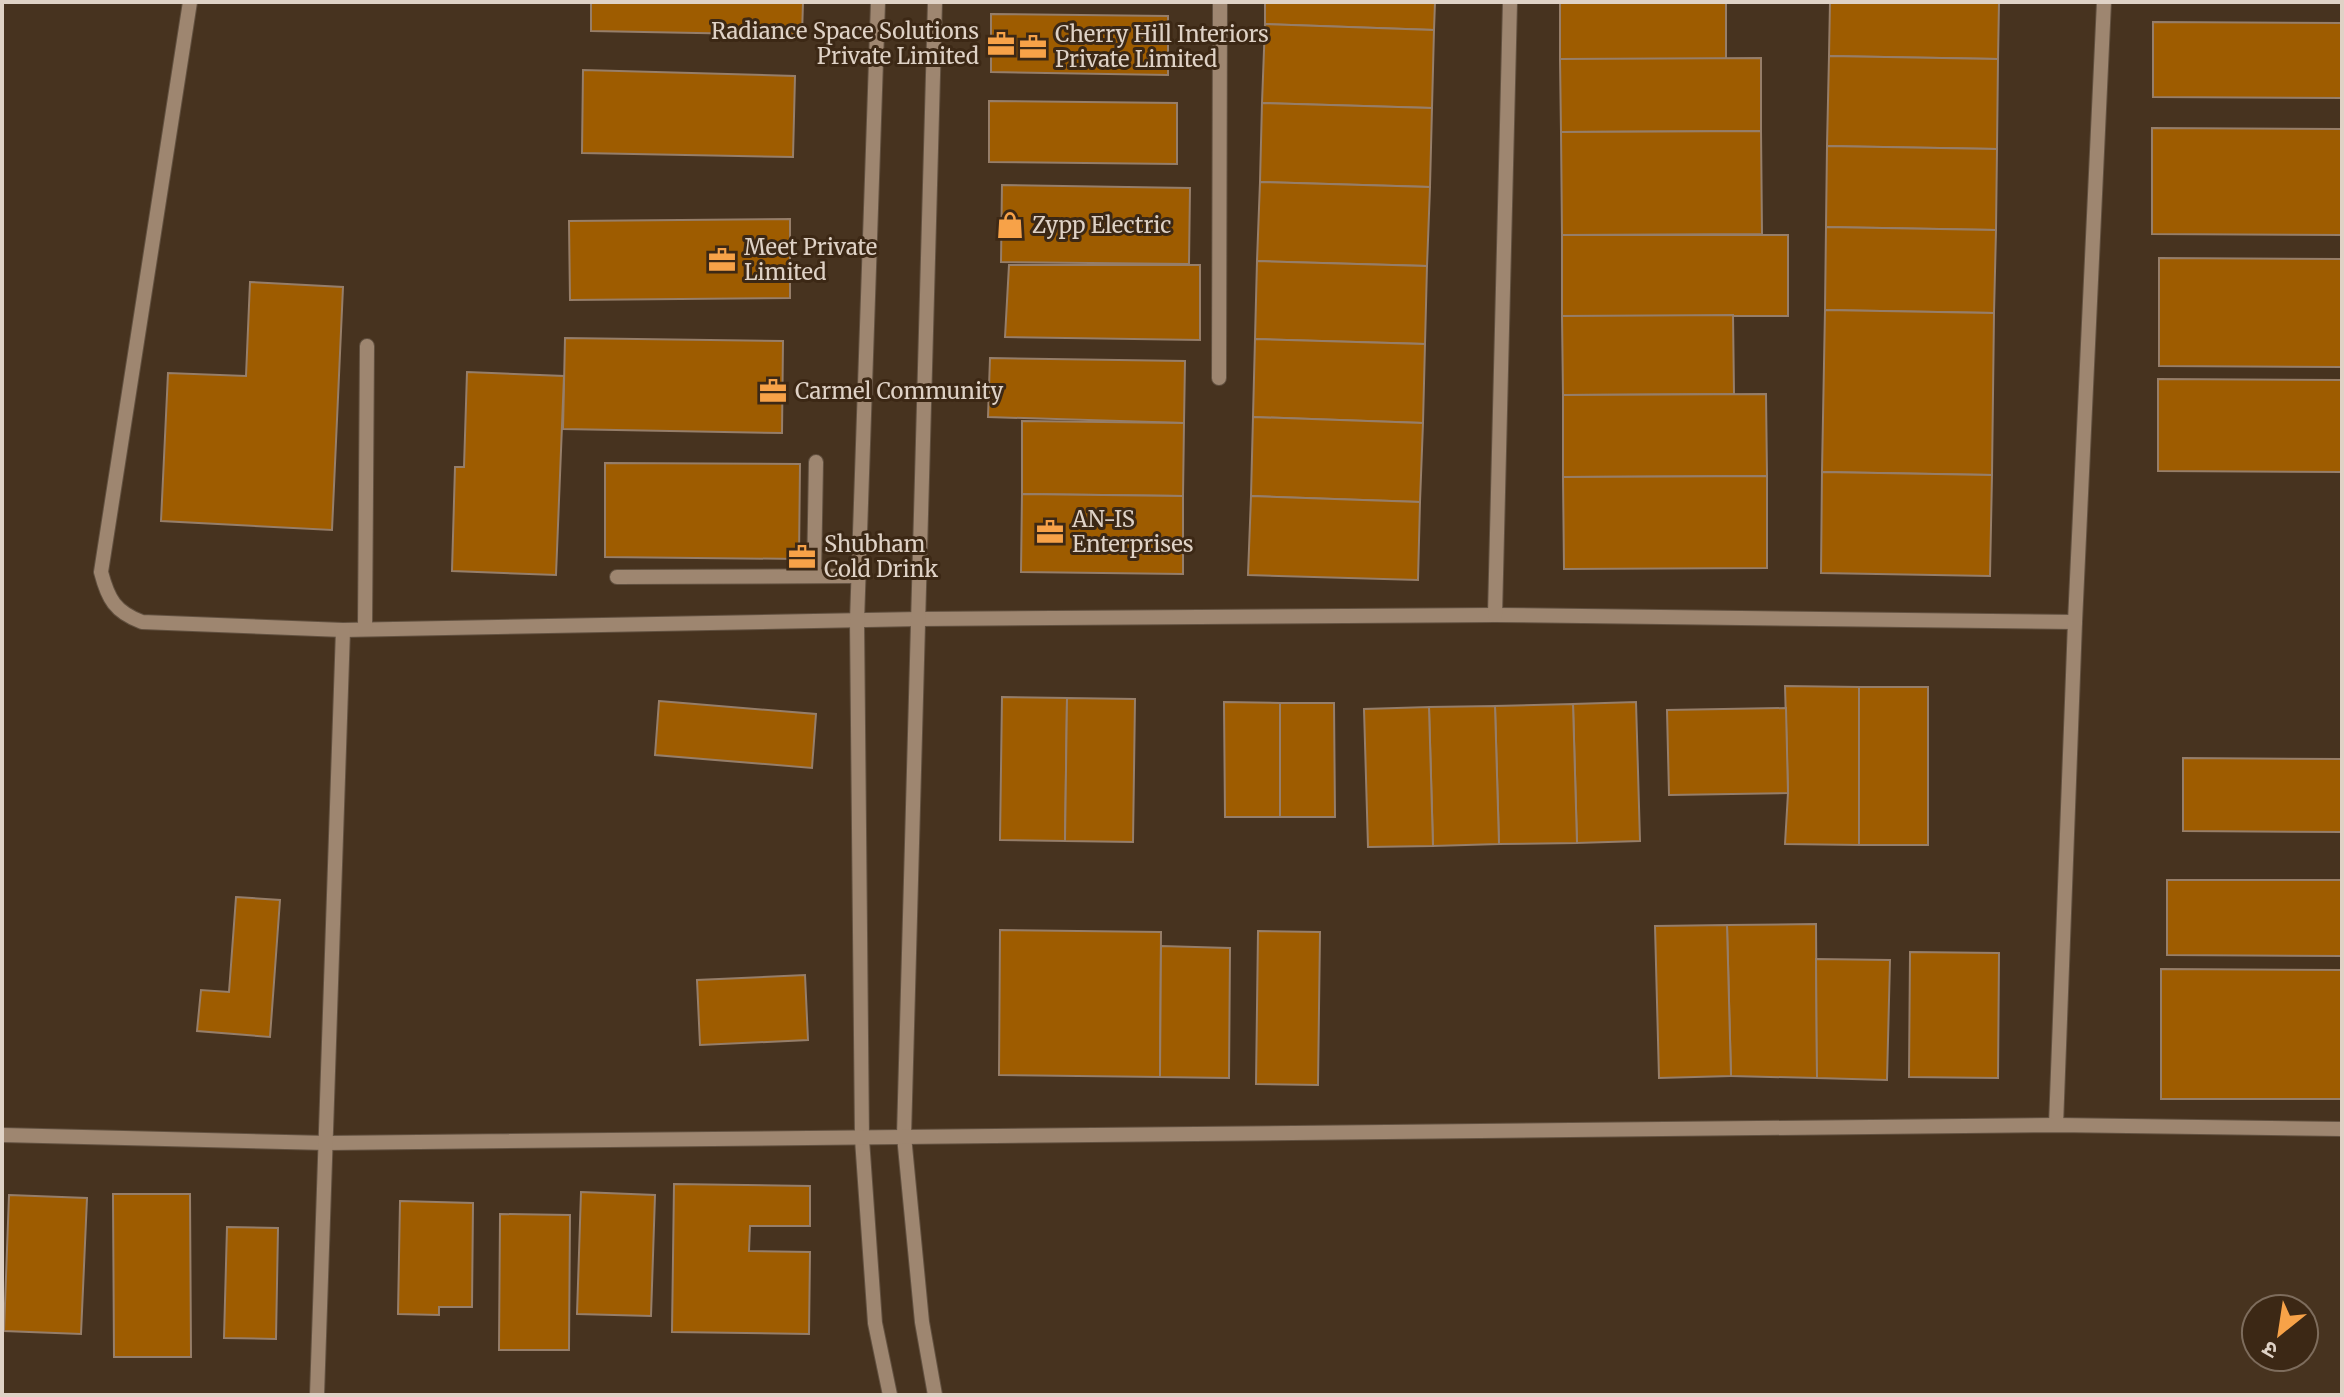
<svg xmlns="http://www.w3.org/2000/svg" width="2344" height="1397" font-family="Merriweather,'Noto Sans Devanagari',serif">
	<style>
		.building { fill: #9e5c00; stroke: #967e69; stroke-width: 2 }
		.lines { fill: none; stroke-linecap: round; stroke-linejoin: round }
		.minor-casing { stroke: #625140; stroke-width: 16 }
		.minor { stroke: #9e8670; stroke-width: 14 }
		.labels { text-anchor: middle; dominant-baseline: central; stroke-width: 6; stroke-linejoin: round; paint-order: stroke }
		.poi-label { font-size: 22px; fill: #dfd2c6; stroke: #3c2815; text-anchor: start }
	</style>
	<rect width="100%" height="100%" fill="#47331f"/>
	<g class="building">
		<polygon points="591,2 803,2 802,35 591,31"/>
		<polygon points="1265,2 1435,2 1434,30 1265,24"/>
		<rect x="1560" y="2" width="166" height="57"/>
		<polygon points="1830,2 1999,2 1998,59 1829,56"/>
		<polygon points="991,14 1168,16 1168,75 991,72"/>
		<polygon points="2153,22 2342,23 2342,98 2153,97"/>
		<polygon points="1265,24 1434,30 1432,108 1262,103"/>
		<polygon points="1829,56 1998,59 1997,149 1827,146"/>
		<polygon points="1761,58 1761,131 1561,132 1560,59"/>
		<polygon points="583,70 795,76 793,157 582,153"/>
		<polygon points="989,101 1177,103 1177,164 989,162"/>
		<polygon points="1262,103 1432,108 1430,187 1260,182"/>
		<polygon points="2152,128 2342,129 2342,235 2152,234"/>
		<polygon points="1761,131 1762,234 1562,235 1561,132"/>
		<polygon points="1827,146 1997,149 1996,230 1826,227"/>
		<polygon points="1260,182 1430,187 1427,266 1257,261"/>
		<polygon points="1002,185 1190,188 1189,264 1001,262"/>
		<polygon points="790,219 790,298 570,300 569,221"/>
		<polygon points="1826,227 1996,230 1994,313 1825,310"/>
		<rect x="1562" y="235" width="226" height="81"/>
		<polygon points="2159,258 2342,259 2342,367 2159,366"/>
		<polygon points="1257,261 1427,266 1425,344 1255,339"/>
		<polygon points="1009,265 1200,265 1200,340 1005,337"/>
		<polygon points="250,282 343,287 332,530 161,521 168,373 246,376"/>
		<polygon points="1825,310 1994,313 1992,475 1822,472"/>
		<polygon points="1733,315 1734,394 1563,395 1562,316"/>
		<polygon points="565,338 783,341 782,433 563,429"/>
		<polygon points="1255,339 1425,344 1423,423 1253,417"/>
		<polygon points="990,358 1185,361 1184,423 988,417"/>
		<polygon points="467,372 564,376 556,575 452,571 455,467 464,467"/>
		<polygon points="2158,379 2342,380 2342,472 2158,471"/>
		<polygon points="1766,394 1767,476 1563,477 1563,395"/>
		<polygon points="1253,417 1423,423 1420,502 1251,496"/>
		<polygon points="1022,421 1184,423 1183,496 1022,494"/>
		<polygon points="605,463 800,464 799,559 605,557"/>
		<polygon points="1822,472 1992,475 1990,576 1821,573"/>
		<polygon points="1767,476 1767,568 1564,569 1563,477"/>
		<polygon points="1022,494 1183,496 1183,574 1021,572"/>
		<polygon points="1251,496 1420,502 1418,580 1248,575"/>
		<polygon points="1785,686 1859,687 1859,845 1785,844 1788,793"/>
		<rect x="1859" y="687" width="69" height="158"/>
		<polygon points="1002,697 1067,698 1065,841 1000,840"/>
		<polygon points="1067,698 1135,699 1133,842 1065,841"/>
		<polygon points="659,701 816,714 812,768 655,755"/>
		<polygon points="1224,702 1280,703 1280,817 1225,817"/>
		<polygon points="1636,702 1640,841 1577,843 1573,704"/>
		<polygon points="1280,703 1334,703 1335,817 1280,817"/>
		<polygon points="1573,704 1577,843 1499,844 1495,706"/>
		<polygon points="1495,706 1499,844 1433,846 1429,707"/>
		<polygon points="1429,707 1433,846 1368,847 1364,709"/>
		<polygon points="1786,708 1788,793 1669,795 1667,710"/>
		<polygon points="2183,758 2342,759 2342,832 2183,831"/>
		<polygon points="2167,880 2342,880 2342,956 2167,955"/>
		<polygon points="236,897 280,900 270,1037 197,1031 201,990 229,992"/>
		<polygon points="1816,924 1817,1078 1731,1076 1727,925"/>
		<polygon points="1727,925 1731,1076 1659,1078 1655,926"/>
		<polygon points="1000,930 1161,932 1160,1077 999,1075"/>
		<polygon points="1258,931 1320,932 1318,1085 1256,1084"/>
		<polygon points="1161,946 1230,948 1229,1078 1160,1077"/>
		<polygon points="1910,952 1999,953 1998,1078 1909,1077"/>
		<polygon points="1816,959 1890,960 1887,1080 1817,1078"/>
		<polygon points="2161,969 2342,970 2342,1099 2161,1099"/>
		<polygon points="805,975 808,1040 700,1045 697,980"/>
		<polygon points="674,1184 810,1186 810,1226 750,1226 749,1251 810,1252 809,1334 672,1332"/>
		<polygon points="581,1192 655,1195 651,1316 577,1314"/>
		<polygon points="113,1194 190,1194 191,1357 114,1357"/>
		<polygon points="9,1195 87,1198 81,1334 4,1331"/>
		<polygon points="400,1201 473,1203 472,1307 439,1307 439,1315 398,1314"/>
		<polygon points="500,1214 570,1215 569,1350 499,1350"/>
		<polygon points="227,1227 278,1228 276,1339 224,1338"/>
	</g>
	<g class="lines">
		<g class="minor-casing">
			<g id="minor">
				<path d="M190,2L101,572C108,599 115,612 142,622L343,630L919,619L1495,615L2075,622"/>
				<polyline points="878,2 857,621 862,1139 875,1323 890,1395"/>
				<polyline points="935,2 904,1136 922,1322 935,1395"/>
				<polyline points="1219,378 1220,2"/>
				<polyline points="814,576 816,462"/>
				<polyline points="617,577 858,576"/>
				<polyline points="1495,615 1510,2"/>
				<polyline points="365,629 367,346"/>
				<polyline points="2056,1125 2075,622 2104,2"/>
				<polyline points="2,1135 327,1143 2056,1125 2342,1129"/>
				<polyline points="317,1395 343,630"/>
			</g>
		</g>
		<use href="#minor" class="minor"/>
	</g>
	<defs>
		<g id="office-bare" transform="scale(2.16)"><path d="M-6-3h4V-5.5h4V-3h4V5H-6ZM-1-4.5V-3h2v-1.5ZM-6 0V1H6V0Z" fill="#f7a248" stroke="#3c2815" stroke-width="2.5" paint-order="stroke"/></g>
		<g id="shop-bare" transform="scale(2.16)"><path d="M-5-2.5h2.3a2.7 3.5 0 0 1 5.4 0H5L5.5 6h-11ZM-1.5-2.5h3a1.5 2.3 0 0 0-3 0Z" fill="#f7a248" stroke="#3c2815" stroke-width="2.5" paint-order="stroke"/></g>
	</defs>
	<g fill-rule="evenodd">
		<use href="#office-bare" x="1001" y="44"/>
		<use href="#office-bare" x="1033" y="47"/>
		<use href="#shop-bare" x="1010" y="225"/>
		<use href="#office-bare" x="722" y="260"/>
		<use href="#office-bare" x="773" y="391"/>
		<use href="#office-bare" x="1050" y="532"/>
		<use href="#office-bare" x="802" y="557"/>
	</g>
	<g class="labels">
		<g class="poi-label">
			<text x="979" y="31" text-anchor="end">Radiance Space Solutions<tspan x="979" dy="25">Private Limited</tspan></text>
			<text x="1055" y="34">Cherry Hill Interiors<tspan x="1055" dy="25">Private Limited</tspan></text>
			<text x="1032" y="225">Zypp Electric</text>
			<text x="744" y="247">Meet Private<tspan x="744" dy="25">Limited</tspan></text>
			<text x="795" y="391">Carmel Community</text>
			<text x="1072" y="519">AN-IS<tspan x="1072" dy="25">Enterprises</tspan></text>
			<text x="824" y="544">Shubham<tspan x="824" dy="25">Cold Drink</tspan></text>
		</g>
	</g>
	<rect width="2344" height="1397" fill="none" stroke="#dfd2c6" stroke-width="8"/>
	<g transform="translate(2280 1333) rotate(210)"><circle r="38" fill="#3c2815" stroke="#7d6c5c" stroke-width="2"/>
	<path d="M0-6L14 30L0 20L-14 30Z" fill="#f7a248"/>
	<text y="-12" font-size="22" font-weight="bold" text-anchor="middle" fill="#dfd2c6">उ</text>
	</g>
</svg>
